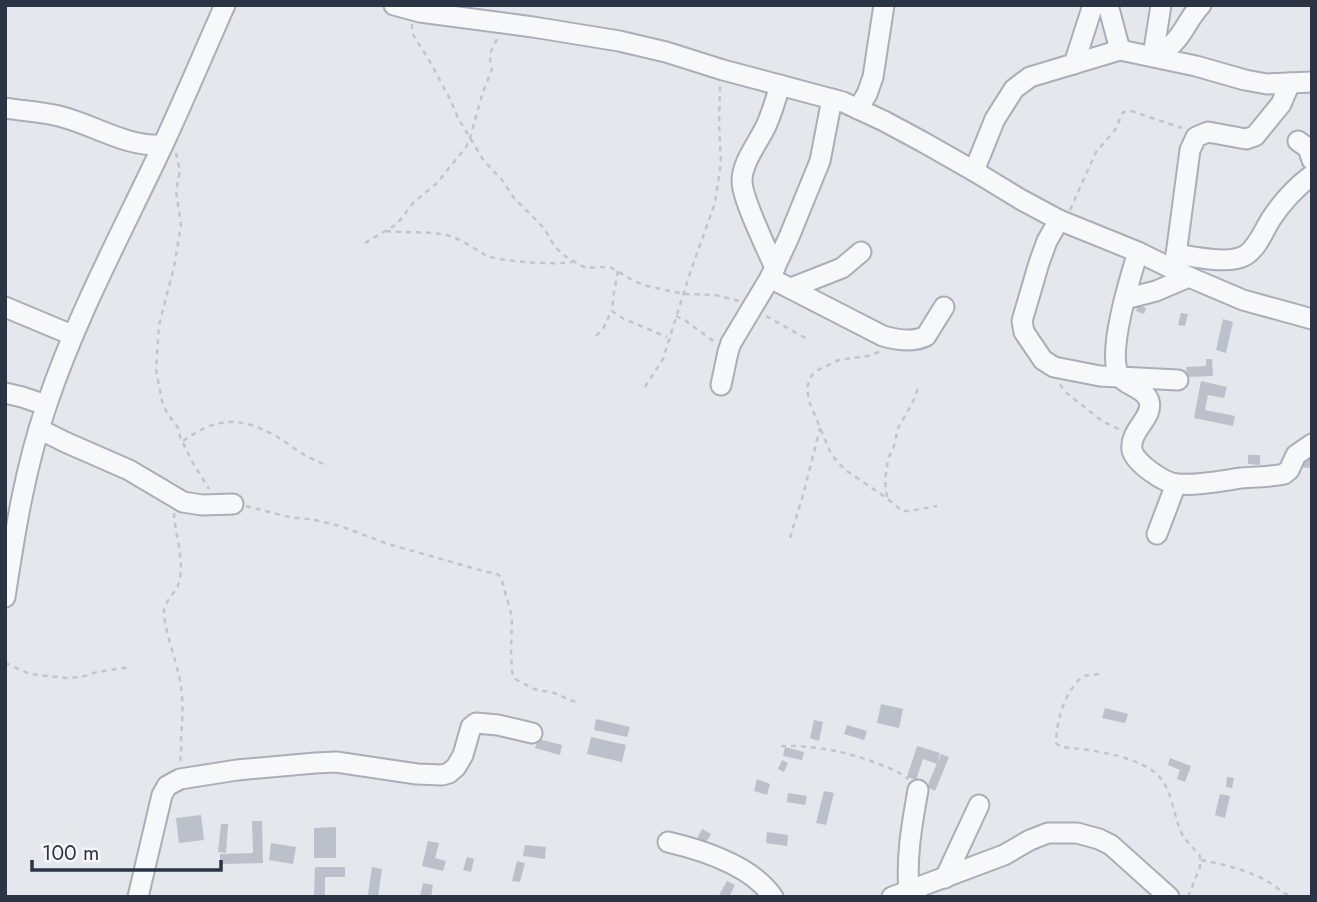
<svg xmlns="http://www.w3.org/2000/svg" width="1317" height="902" font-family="Jost,sans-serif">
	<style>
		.building { fill: #bbc0ca }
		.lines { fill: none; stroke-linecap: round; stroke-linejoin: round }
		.minor-casing { stroke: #a9aeb7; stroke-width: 23 }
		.path { stroke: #c2c5cb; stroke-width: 2.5; stroke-dasharray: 5 5; stroke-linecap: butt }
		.minor { stroke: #f7f8fa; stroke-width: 19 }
	</style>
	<rect width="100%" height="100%" fill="#e4e7ec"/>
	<g class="building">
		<polygon points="1138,305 1146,308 1144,314 1136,311"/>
		<polygon points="1181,313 1188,314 1185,326 1178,325"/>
		<polygon points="1223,319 1233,322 1226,353 1216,350"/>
		<polygon points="1206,359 1212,359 1213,376 1187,377 1186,367 1206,366"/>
		<polygon points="1201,381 1227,387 1224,398 1208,395 1205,410 1235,416 1233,426 1194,418"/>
		<polygon points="1248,455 1260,455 1260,465 1248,464"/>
		<polygon points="1295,458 1312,459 1312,468 1294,467"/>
		<polygon points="881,704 903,709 899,728 877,723"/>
		<polygon points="1105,708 1128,714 1125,723 1102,718"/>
		<polygon points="596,719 630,727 627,737 594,730"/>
		<polygon points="814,720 823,722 819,741 810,738"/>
		<polygon points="847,725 867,731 864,740 844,734"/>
		<polygon points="591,737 626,745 622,762 587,754"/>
		<polygon points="538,739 562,745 560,755 535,748"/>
		<polygon points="917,746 940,753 937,764 923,759 916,780 907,777"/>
		<polygon points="785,747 804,752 802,760 783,756"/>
		<polygon points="941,754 949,757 935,791 927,787"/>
		<polygon points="1170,758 1191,766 1185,782 1177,779 1180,770 1168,765"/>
		<polygon points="782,760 788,763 784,772 778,769"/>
		<polygon points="1227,777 1234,778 1232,788 1226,787"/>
		<polygon points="757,779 770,784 767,795 754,791"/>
		<polygon points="824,791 834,793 826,825 816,823"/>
		<polygon points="788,793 807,796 805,805 787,802"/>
		<polygon points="1220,794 1230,796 1225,818 1215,815"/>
		<polygon points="201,815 204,840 179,843 176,818"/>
		<polygon points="252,821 262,821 263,863 220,864 220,854 253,853"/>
		<polygon points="221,824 228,824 226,853 218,852"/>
		<polygon points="336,827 336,858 314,858 314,828"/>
		<polygon points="702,829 711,834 704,846 696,841"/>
		<polygon points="767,832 788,835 787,846 766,843"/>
		<polygon points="428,841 439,843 435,858 446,861 443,871 422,866"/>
		<polygon points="271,843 296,847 293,864 269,860"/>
		<polygon points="525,845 546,847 545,859 523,856"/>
		<polygon points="467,857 474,859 471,872 463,870"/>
		<polygon points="517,861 525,863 520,882 512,881"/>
		<polygon points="315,867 345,867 345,877 325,877 325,897 314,897"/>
		<polygon points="372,867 382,869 378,897 368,895"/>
		<polygon points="727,881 735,885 729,897 718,897"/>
		<polygon points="423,883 433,885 431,897 420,897"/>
	</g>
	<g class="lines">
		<g class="minor-casing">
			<g id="minor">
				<polyline points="394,5 420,12 533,27 619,41 666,52 723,70 843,102 884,121 923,142 974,171 1020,199 1059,220 1138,252 1189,277 1243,300 1312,319"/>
				<polyline points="1108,5 1120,50"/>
				<path d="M1153,56C1163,51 1171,47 1177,39C1186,28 1191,15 1201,5"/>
				<polyline points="1153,56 1161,5"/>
				<polyline points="1074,64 1093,5"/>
				<path d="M5,108C23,111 42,112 59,116C95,125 125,147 163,145"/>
				<polyline points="858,109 867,94 873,77 884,5"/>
				<polyline points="1298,141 1308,148 1312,160"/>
				<polyline points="974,171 995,119 1014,89 1030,77 1120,50 1196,66 1245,80 1267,84 1312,82"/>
				<polyline points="1059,220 1047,241 1039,263 1022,321 1024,332 1043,360 1054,367 1100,376 1178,380"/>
				<path d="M1138,252C1130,278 1108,348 1118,373C1123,386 1145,387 1149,401C1154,418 1129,430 1132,450C1135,463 1164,483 1177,484C1198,486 1220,481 1241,478C1255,477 1270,477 1284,474L1289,470L1296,455L1312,444"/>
				<path d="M1176,254C1195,257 1230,265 1246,255C1258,247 1264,230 1271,219C1282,202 1296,187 1312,175"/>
				<path d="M775,268C767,249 742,199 742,181C742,162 758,143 766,126C772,113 776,99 780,85"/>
				<polyline points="1174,270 1190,150 1196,137 1208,132 1246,139 1255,136 1281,104 1290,83"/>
				<path d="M770,278L883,336C897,340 913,343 926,336L944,307"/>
				<polyline points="791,288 842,268 861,252"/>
				<polyline points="1125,299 1156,291 1189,277"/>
				<polyline points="5,307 72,335"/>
				<polyline points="721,385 728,352 731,343 770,278 789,237 820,161 832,99"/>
				<polyline points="5,393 22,397 46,405"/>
				<polyline points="39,429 65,442 129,470 183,502 202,505 233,504"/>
				<polyline points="1157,534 1176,484"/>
				<path d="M5,597C15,532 25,467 47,404C77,315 122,232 162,147C184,100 204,52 225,5"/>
				<path d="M668,842C702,850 752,866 773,897"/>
				<polyline points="945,878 979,805"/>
				<polyline points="138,897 162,795 167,786 180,779 237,770 315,763 336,762 417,774 442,775 449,773 456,767 463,755 471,727 476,723 498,725 532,733"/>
				<polyline points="892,897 1004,855 1030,840 1048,833 1077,833 1099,839 1111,845 1169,897"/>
				<path d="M917,897L909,891C906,856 912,824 918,790"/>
			</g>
		</g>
		<g class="path">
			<polyline points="412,24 412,33 429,60 451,101 458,118 484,161 502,180 514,198 544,228 555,247 566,257 586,268 602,267 612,268 634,281 647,286 684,294 715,295 739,301"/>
			<polyline points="176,153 180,171 176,191 181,225 174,267 159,325 156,370 162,401 167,413 179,429 180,437 194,465 209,489"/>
			<polyline points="1070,210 1096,152 1115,130 1123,112 1131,111 1182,128"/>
			<path d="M386,231C406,233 427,231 446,235C460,238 473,248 485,255C499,262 557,265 572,262"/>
			<polyline points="365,243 397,224 414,202 437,183 466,147 470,138 482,95 492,69 490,60 491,51 497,39"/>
			<polyline points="618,271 614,292 612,311 624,319 667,337"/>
			<polyline points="676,316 686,321 716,343"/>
			<polyline points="766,316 809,340"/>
			<polyline points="596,336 603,329 612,310"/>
			<polyline points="879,352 868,356 839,360 818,370 812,375 807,387 809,401 831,454 844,469 888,499 902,511 909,511 937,506"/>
			<polyline points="1060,384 1064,391 1102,421 1121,430"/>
			<polyline points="645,387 663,359 690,273 715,203 721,162 719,124 720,84"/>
			<path d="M183,441C217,417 239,416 276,436C285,441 294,449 303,454C311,459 320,462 328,466"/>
			<polyline points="887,497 885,481 888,459 894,446 898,428 913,402 919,385"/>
			<polyline points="246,506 293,518 311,519 340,526 388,544 487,572 496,573 501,577 512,617 511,650 512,672 515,679 534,689 554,693 580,704"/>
			<path d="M174,513C175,536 185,559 179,583C176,593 165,600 164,611C163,623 174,655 177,668C184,691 183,714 181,738C181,747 182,755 179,765"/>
			<polyline points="790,538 803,495 820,428"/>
			<polyline points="5,663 30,674 66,678 81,677 97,672 130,667"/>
			<path d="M1099,674L1083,676C1064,693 1057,718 1056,743L1061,747C1088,749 1145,756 1162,780C1172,794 1174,814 1180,830C1185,841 1193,847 1200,856V867L1188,897"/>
			<path d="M781,746C815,745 848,752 879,764C889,768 900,772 908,779"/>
			<path d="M1201,860C1223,864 1247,870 1267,881C1275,886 1282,892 1291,897"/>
		</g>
		<use href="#minor" class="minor"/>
	</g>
	<rect width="1317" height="902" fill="none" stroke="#2b3445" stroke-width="14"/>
	<path d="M32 860v10h189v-10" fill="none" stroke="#2b3445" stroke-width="3.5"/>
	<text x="42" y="860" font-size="21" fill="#2b3445" stroke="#f4f6f9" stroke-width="5" paint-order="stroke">100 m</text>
</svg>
